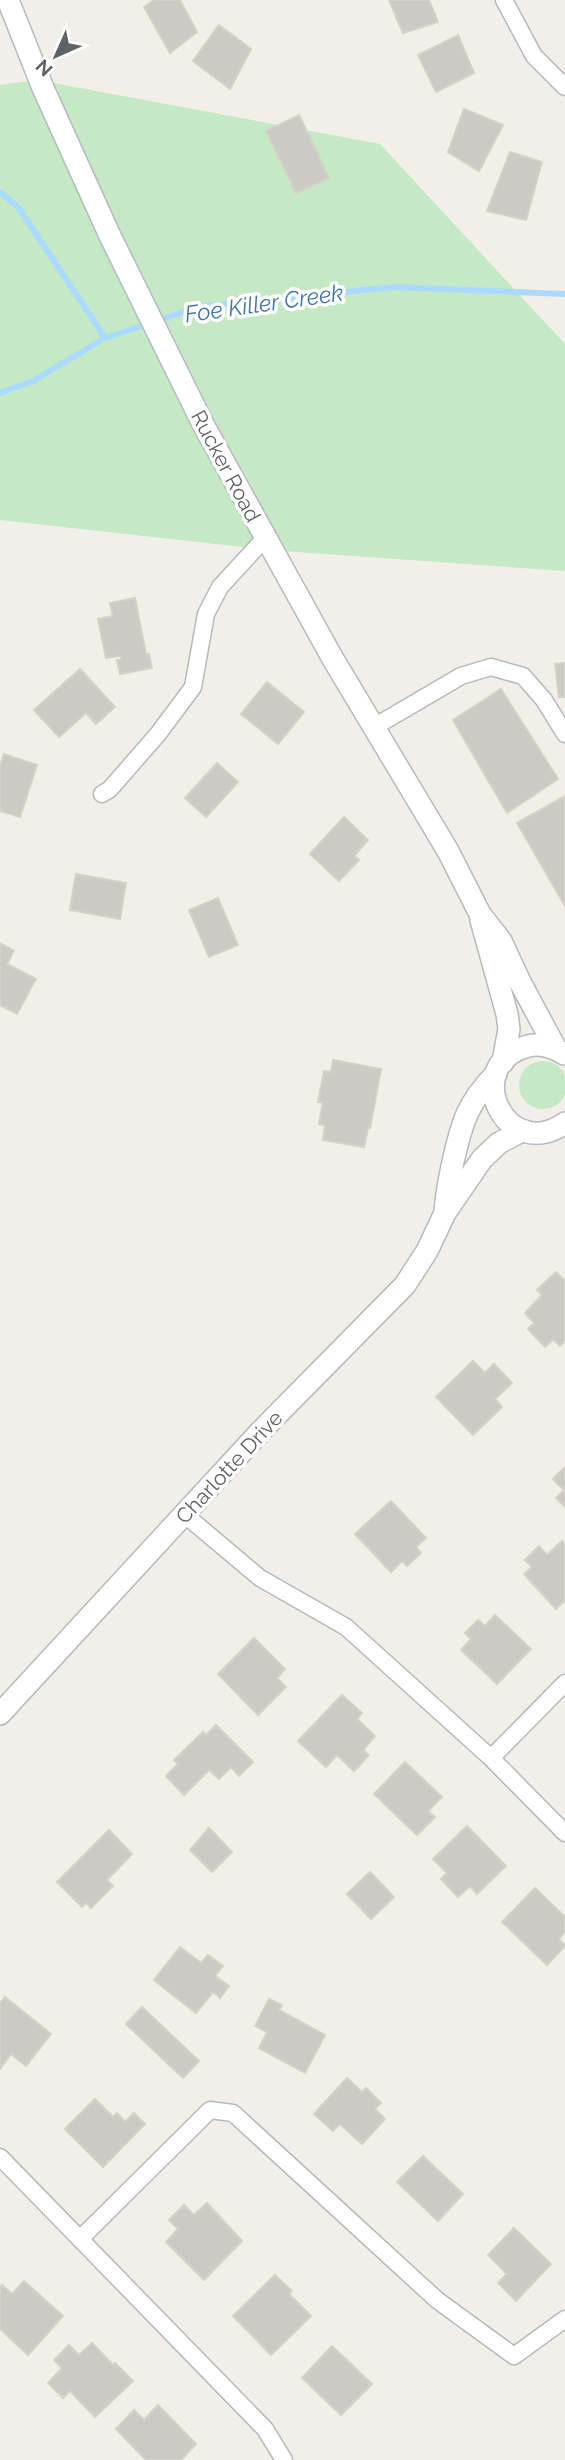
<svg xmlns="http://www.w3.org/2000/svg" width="565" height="2460" font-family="Raleway,sans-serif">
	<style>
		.green { fill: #c5e8c5 }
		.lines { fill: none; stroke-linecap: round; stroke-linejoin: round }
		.stream { stroke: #aadaff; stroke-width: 6 }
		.building { fill: #cccac5; stroke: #d6d1c6; stroke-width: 2 }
		.street-casing { stroke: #b5b8bc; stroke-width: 19 }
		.secondary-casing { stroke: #b6babf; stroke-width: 24 }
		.street { stroke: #fff; stroke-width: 16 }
		.secondary { stroke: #fff; stroke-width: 21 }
		.labels { text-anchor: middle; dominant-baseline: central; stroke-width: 7; stroke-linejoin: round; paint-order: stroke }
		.street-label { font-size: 21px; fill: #5f6368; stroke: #fff }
		.water-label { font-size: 23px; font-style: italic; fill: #4174aa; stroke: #fff }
	</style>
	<rect width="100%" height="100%" fill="#f1efe8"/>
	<g class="green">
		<polygon points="37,80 380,144 565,344 565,571 269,550 0,520 0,85"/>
		<circle cx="543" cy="1085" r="24"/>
	</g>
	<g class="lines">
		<g class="stream">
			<polyline points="0,192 18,207 105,338 198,307 394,287 565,294"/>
			<polyline points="0,393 33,381 105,338"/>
		</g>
	</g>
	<g class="building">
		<polygon points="154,0 180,0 197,32 170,53 144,7"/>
		<polygon points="389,0 429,0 438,22 403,33"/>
		<polygon points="219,25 251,49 230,89 193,61"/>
		<polygon points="458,35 474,73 436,92 418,55"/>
		<polygon points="464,109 503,125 479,171 448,152"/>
		<polygon points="299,115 329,178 296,193 266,131"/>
		<polygon points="510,152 542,162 526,220 487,211"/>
		<polygon points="135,598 146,654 149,654 152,668 120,674 117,660 121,660 121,656 106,658 98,619 113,616 110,603"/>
		<polygon points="565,663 565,697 559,697 555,664"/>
		<polygon points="80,669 115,707 96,724 86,713 59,737 34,710"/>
		<polygon points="267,682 304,712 278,744 241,714"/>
		<polygon points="501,689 558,779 507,813 453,720"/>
		<polygon points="4,754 37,765 20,817 0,811 0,767"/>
		<polygon points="217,763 238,782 206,817 185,798"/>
		<polygon points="565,796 565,906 517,823"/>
		<polygon points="344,817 368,840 354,856 359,860 339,881 310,854"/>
		<polygon points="76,874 126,883 120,919 70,910"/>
		<polygon points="218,898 238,945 209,957 189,910"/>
		<polygon points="0,943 14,951 7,964 36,979 17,1014 0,1005"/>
		<polygon points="333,1060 381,1069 370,1128 368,1128 364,1147 323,1140 325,1125 319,1124 323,1102 318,1102 324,1071 331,1072"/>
		<polygon points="556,1272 565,1281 565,1341 560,1346 553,1339 545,1347 528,1329 534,1323 525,1313 542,1295 537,1290"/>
		<polygon points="473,1361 485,1373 494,1364 512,1383 495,1399 502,1407 473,1435 436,1397"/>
		<polygon points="565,1467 565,1507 556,1498 564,1490 553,1479"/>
		<polygon points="391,1501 426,1538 416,1547 421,1553 407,1566 402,1561 391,1572 355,1534"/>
		<polygon points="562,1541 565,1544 565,1600 556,1609 524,1574 532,1567 525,1560 539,1546 547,1555"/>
		<polygon points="495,1615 531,1649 497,1684 461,1650 471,1639 465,1633 478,1620 485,1626"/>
		<polygon points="254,1638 285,1669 277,1678 286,1687 258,1715 218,1674"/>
		<polygon points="342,1695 362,1713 357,1719 375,1736 363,1750 369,1755 354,1771 337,1755 326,1767 298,1741"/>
		<polygon points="216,1725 253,1762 239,1776 231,1767 219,1779 209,1770 184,1795 166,1776 178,1764 174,1760 203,1732 206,1735"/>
		<polygon points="405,1762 442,1797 428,1811 435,1817 417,1835 374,1794"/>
		<polygon points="467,1826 506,1866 477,1894 470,1886 458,1897 441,1879 447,1873 433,1859"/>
		<polygon points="209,1828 232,1852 212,1872 190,1850"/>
		<polygon points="109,1830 132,1854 107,1880 113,1886 91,1908 86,1903 82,1907 57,1882"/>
		<polygon points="370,1872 394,1897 371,1919 347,1894"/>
		<polygon points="535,1888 565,1917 565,1932 559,1939 565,1946 547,1965 502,1922"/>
		<polygon points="180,1947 201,1963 208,1955 223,1966 215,1976 229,1986 220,1998 213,1992 196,2013 154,1980"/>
		<polygon points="5,1997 51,2034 26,2066 11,2054 0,2069 0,2003"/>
		<polygon points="269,1999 282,2005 279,2010 325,2035 305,2073 259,2048 267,2032 255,2026"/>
		<polygon points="142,2007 199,2061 183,2078 126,2024"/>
		<polygon points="347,2078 362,2092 366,2088 381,2103 375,2109 385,2119 362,2144 340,2124 333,2131 314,2114"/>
		<polygon points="95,2099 113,2117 117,2113 125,2122 134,2113 145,2124 103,2167 65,2129"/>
		<polygon points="423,2156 463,2194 438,2221 397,2182"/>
		<polygon points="207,2203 242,2241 204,2280 166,2242 178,2229 169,2220 184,2205 194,2215"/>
		<polygon points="514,2228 551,2264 516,2301 498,2283 507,2274 488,2255"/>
		<polygon points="275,2275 292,2291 289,2294 311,2316 271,2355 233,2316"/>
		<polygon points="24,2281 63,2316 28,2355 0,2329 0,2287 2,2285 12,2294"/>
		<polygon points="92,2343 113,2365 115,2363 133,2381 95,2417 70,2391 63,2398 48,2383 62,2368 54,2360 69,2345 79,2355"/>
		<polygon points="332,2346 372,2384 341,2415 302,2378"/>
		<polygon points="158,2405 196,2444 181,2460 146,2460 116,2429 134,2410 144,2420"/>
	</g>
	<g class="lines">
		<g class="street-casing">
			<g id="street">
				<polyline points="504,0 534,56 565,87"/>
				<polyline points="374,727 461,676 491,667 523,676 544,700 565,734"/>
				<polyline points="102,794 110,789 158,734 193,687 206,614 220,587 265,538"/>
				<polyline points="184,1514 260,1578 346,1627 491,1758 565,1833"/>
				<polyline points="491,1758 565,1683"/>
				<polyline points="0,2157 265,2429 284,2460"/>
				<polyline points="80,2239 210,2110 233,2113 437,2300 514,2356 565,2319"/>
			</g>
		</g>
		<g class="secondary-casing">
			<g id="secondary">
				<polyline points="8,0 43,88 110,236 204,426 333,659 448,851 480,914 501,941 520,982 556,1049"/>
				<polyline points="481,920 507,1014 509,1029 503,1062"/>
				<path d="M564,1054C554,1047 540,1043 528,1046C459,1064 505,1165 565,1123"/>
				<path d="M445,1211C447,1186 457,1137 467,1114C474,1099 484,1086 496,1074"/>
				<polyline points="0,1714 261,1431 405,1285 427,1251 445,1213 482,1159 499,1143 518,1133 525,1131"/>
			</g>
		</g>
		<use href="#street" class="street"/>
		<use href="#secondary" class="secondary"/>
	</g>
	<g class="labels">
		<g class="street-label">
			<text transform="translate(226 466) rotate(62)">Rucker Road</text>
			<text transform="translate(229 1467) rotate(-47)">Charlotte Drive</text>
		</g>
		<g class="water-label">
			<text transform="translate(264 303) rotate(-8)">Foe Killer Creek</text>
		</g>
	</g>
	<g transform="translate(56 56) rotate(225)" stroke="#ffffff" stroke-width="5" paint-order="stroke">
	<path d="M0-5L12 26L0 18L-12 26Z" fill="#5f6368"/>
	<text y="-10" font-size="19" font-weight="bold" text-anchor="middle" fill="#5f6368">N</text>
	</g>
</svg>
